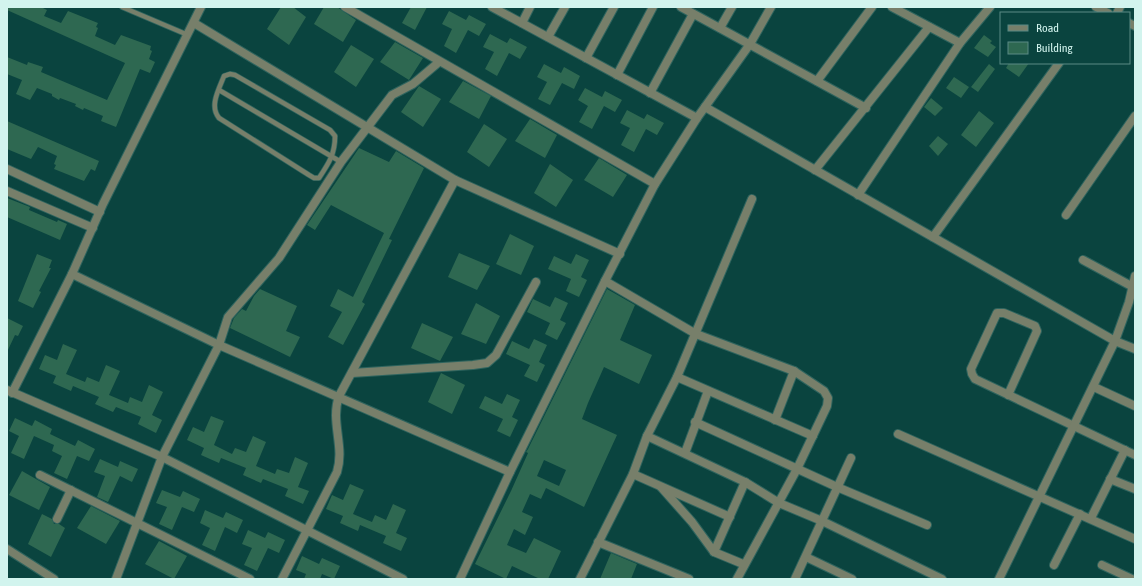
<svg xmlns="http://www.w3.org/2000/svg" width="1142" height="586" font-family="'Asap Condensed',sans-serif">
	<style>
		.building { fill: #2e6851; fill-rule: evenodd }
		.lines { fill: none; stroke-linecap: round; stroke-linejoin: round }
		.service-casing { stroke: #2e645e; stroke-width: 6 }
		.minor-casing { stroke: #2e645e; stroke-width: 10 }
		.service { stroke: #777f6a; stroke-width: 4.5 }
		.minor { stroke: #777f6a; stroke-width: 8 }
	</style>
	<rect width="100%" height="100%" fill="#0a443f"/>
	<g class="building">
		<polygon points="7,7 41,7 47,10 44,16 61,23 68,11 98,23 96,27 98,28 95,36 115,45 121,35 151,46 150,50 152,51 149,59 155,62 150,73 140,69 116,127 101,121 103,116 84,108 83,110 75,106 76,104 60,98 59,100 52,96 52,94 37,88 30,100 16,94 22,80 7,74 7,57 27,65 28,62 43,67 41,72 107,100 125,63 7,10"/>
		<polygon points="281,7 293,7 306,17 289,45 267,29"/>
		<polygon points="324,7 337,7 356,20 343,42 314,24"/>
		<polygon points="411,7 427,7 415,30 402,23"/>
		<polygon points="449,11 466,20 469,15 486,24 479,36 468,30 456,53 444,46 452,29 442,24"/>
		<polygon points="490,34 507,43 510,38 527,47 520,59 509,53 497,76 485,69 494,52 483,47"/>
		<polygon points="984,35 992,41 990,43 996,47 988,57 974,48"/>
		<polygon points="395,42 423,58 409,80 380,62"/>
		<polygon points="351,45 374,59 356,87 334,72"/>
		<polygon points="1009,63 1029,63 1019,77 1006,68"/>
		<polygon points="544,64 561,73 564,67 580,76 574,89 562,83 550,105 538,99 547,82 537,77"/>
		<polygon points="989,64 995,69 978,92 971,87"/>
		<polygon points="954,77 969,87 961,98 946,88"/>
		<polygon points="463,81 491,96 479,119 449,102"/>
		<polygon points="419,86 441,99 423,127 401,112"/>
		<polygon points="585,88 602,97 605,91 622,100 615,112 604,106 592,129 579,122 588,106 578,100"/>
		<polygon points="931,98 943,108 935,116 924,107"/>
		<polygon points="627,110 644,119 647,114 664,123 657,135 646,129 634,152 621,145 630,128 620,123"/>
		<polygon points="979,111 994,123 976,147 961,135"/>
		<polygon points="530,119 557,135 545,158 515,141"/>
		<polygon points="7,121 99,161 95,171 91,169 84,181 54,169 56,165 54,164 57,156 38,147 31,159 7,149"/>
		<polygon points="484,124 507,139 489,167 467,152"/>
		<polygon points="938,136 948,144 938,156 929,146"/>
		<polygon points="359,148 389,162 396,151 424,168 389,239 392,240 362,302 365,304 343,345 328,337 342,312 330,306 338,289 353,297 384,233 331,205 315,230 307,225"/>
		<polygon points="599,158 627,175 613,197 584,180"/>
		<polygon points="550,164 573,180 556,207 534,193"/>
		<polygon points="7,198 30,207 29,210 57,222 58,220 67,224 60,240 7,217"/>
		<polygon points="510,234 534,246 521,275 496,264"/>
		<polygon points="459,253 490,266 477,290 448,277"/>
		<polygon points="37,254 52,260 49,268 51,268 39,291 41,292 33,308 18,301"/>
		<polygon points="576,254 589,260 581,277 587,280 579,297 566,291 571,279 548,269 554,256 571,264"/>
		<polygon points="260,289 297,306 286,331 300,337 290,357 230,328 234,318 242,309 246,311 254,296"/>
		<path d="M607,289L635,305L620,340L652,355L639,384L604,367L588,403L582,419L617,435L584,507L546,488L541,499L530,494L522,512L533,517L525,535L514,529L507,545L526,553L534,538L561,551L548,579H540L512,566L506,579L475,564L511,491L528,453L526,452L528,449ZM544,460L566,470L559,486L537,476Z"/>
		<polygon points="555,297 568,303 560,320 566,323 557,340 545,334 550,323 527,312 533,299 550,307"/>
		<polygon points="476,303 500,316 486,344 461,334"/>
		<polygon points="7,318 23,326 18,336 15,335 7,352"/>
		<polygon points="422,323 453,337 440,361 411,348"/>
		<polygon points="534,339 547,345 539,362 545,365 537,382 524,376 530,365 506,354 512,341 529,349"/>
		<polygon points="63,344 77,350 66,374 85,382 87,377 99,382 106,365 120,371 109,395 128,403 130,397 142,402 149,385 163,392 152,415 162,420 156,433 138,424 141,417 116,407 113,412 95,404 99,397 73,386 71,391 53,383 56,376 39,369 45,355 57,360"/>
		<polygon points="441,373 465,385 452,414 428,402"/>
		<polygon points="507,394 520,400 512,417 518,420 510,437 497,431 503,419 479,408 485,396 502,404"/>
		<polygon points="211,416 224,421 214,445 232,454 235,448 246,452 253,436 266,442 256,466 275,474 277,469 289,473 295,457 308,463 298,487 309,491 303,504 285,496 288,489 263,479 261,483 243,475 246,468 221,458 219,463 201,455 204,448 187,440 193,427 204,432"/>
		<polygon points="15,418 32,426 35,420 52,429 50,434 75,446 78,440 95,449 89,461 77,456 67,479 54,473 62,456 52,451 54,445 34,436 24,459 11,453 19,436 9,431"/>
		<polygon points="100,459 118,467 120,461 138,469 132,482 120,476 108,502 97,497 105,476 94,472"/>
		<polygon points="22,471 50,487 39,510 9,495"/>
		<polygon points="350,484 364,490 353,514 372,522 375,515 386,520 393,504 406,510 396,533 407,538 401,551 383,543 386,536 360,525 358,531 340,523 343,516 326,509 332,495 343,500"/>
		<polygon points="162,490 180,497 183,491 200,499 194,512 182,507 172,530 159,524 167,507 156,503"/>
		<polygon points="91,506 120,521 106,544 77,528"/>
		<polygon points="205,510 223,518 226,512 243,520 237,533 225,527 215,551 202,545 210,528 200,523"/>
		<polygon points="42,514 52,519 54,524 59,524 65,528 51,557 28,544"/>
		<polygon points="248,530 265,538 268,532 285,540 279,553 268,548 257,571 244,565 252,548 242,544"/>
		<polygon points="159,541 187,556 174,579 145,564"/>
		<polygon points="611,553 637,564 631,579 600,579"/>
		<polygon points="302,556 319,564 322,558 340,566 334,579 322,574 320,579 304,579 306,574 296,570"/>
	</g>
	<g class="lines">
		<g class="service-casing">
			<g id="service">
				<polyline points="122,7 188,35"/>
				<path d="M230,74L235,75L330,130L335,136C335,154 329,163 319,178H314L309,175L219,118C209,106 219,89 224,76Z"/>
				<polyline points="219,90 341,162"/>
			</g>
		</g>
		<g class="minor-casing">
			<g id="minor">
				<polyline points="345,7 655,184"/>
				<polyline points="492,7 697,118"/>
				<polyline points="681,7 866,108"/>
				<polyline points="892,7 960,43"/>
				<polyline points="1096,7 1108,13"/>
				<polyline points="1117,13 1120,7"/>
				<polyline points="194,23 455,180 620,254"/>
				<polyline points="522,23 530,7"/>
				<polyline points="1129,23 1135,26"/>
				<polyline points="720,28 732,7"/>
				<polyline points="548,37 565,7"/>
				<polyline points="586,58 614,7"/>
				<polyline points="617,75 653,7"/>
				<polyline points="817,81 872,7"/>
				<polyline points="650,93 693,14"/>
				<polyline points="705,107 1115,341 1135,349"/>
				<polyline points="7,169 100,212"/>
				<polyline points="815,170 929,27"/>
				<polyline points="7,191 93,228"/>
				<polyline points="858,195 960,43 990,7"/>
				<polyline points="1066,215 1135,116"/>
				<polyline points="933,237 1059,63"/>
				<polyline points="1083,260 1135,288"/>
				<polyline points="72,274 219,345 510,472"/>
				<polyline points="605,281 696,334 794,371 824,391 828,398 827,406 797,469 737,579"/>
				<polyline points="352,373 473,365 487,363 496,355 536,282"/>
				<polyline points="677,377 813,436"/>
				<polyline points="1094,387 1135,406"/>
				<polyline points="7,390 162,457 403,579"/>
				<polyline points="12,393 72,274 103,204 201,7"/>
				<polyline points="1008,395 1037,331 1035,326 1004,313 997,313 971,369 972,374 975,379 1135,455"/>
				<polyline points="775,420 794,371"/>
				<polyline points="695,422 837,487 927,525"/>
				<polyline points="898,434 1135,539"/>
				<polyline points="647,436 745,482 779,503 822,521 942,579"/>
				<polyline points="685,453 708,391"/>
				<polyline points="633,474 730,517"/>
				<polyline points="40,475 250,579"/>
				<polyline points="1110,479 1135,489"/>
				<polyline points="661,487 692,522 714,552 743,564"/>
				<polyline points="1091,518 1125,450"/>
				<polyline points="57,519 71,490"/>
				<polyline points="598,542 689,579"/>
				<polyline points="7,549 54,579"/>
				<polyline points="714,552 745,482"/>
				<polyline points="806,557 852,579"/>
				<polyline points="1054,565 1080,514"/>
				<polyline points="1102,565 1132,579"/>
				<polyline points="116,579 162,457 219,345 228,317 279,258 341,162 392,95 413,84 439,62"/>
				<path d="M282,579L337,472C345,446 330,422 339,396L455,180"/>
				<polyline points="460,579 510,472 605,281 655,184 697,118 750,44 771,7"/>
				<polyline points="580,579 633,474 647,436 677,377 752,199"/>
				<polyline points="795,579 851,458"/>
				<polyline points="999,579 1115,341 1129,302 1135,276"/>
			</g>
		</g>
		<use href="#service" class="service"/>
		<use href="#minor" class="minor"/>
	</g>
	<rect width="1142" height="586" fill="none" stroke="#d2f4ee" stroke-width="16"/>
	<rect x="1000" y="12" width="130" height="52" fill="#0a443f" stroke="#5a8a85"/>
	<rect x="1008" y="25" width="20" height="6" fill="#777f6a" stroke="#5a8a85"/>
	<text x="1036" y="32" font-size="12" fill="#d2f4ee">Road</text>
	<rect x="1008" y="42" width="20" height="12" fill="#2e6851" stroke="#5a8a85"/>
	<text x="1036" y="52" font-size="12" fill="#d2f4ee">Building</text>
</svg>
